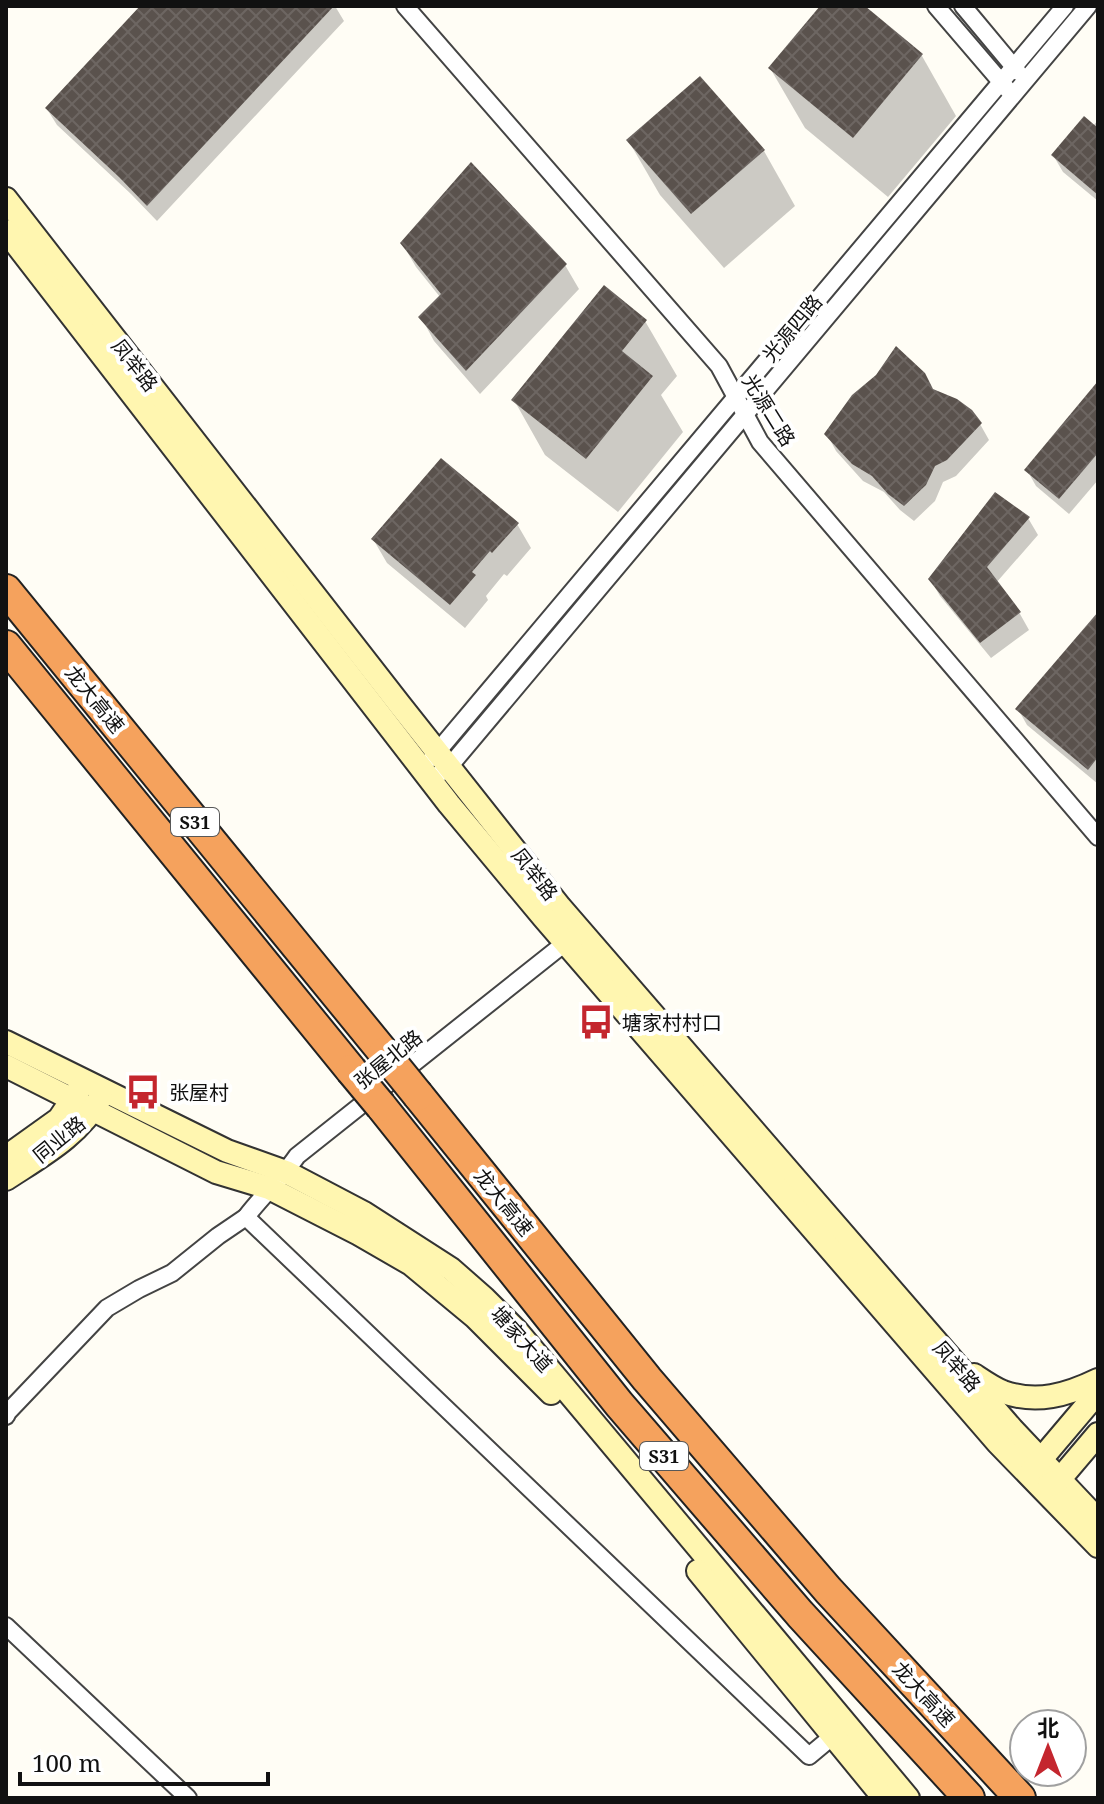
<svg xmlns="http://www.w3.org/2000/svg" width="1104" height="1804" font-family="'Noto Serif','Noto Sans SC',serif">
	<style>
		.shadow { fill: #0003 }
		.building { fill: url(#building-cross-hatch) }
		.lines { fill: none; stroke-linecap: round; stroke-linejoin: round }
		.street-casing { stroke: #444; stroke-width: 20 }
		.secondary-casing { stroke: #333; stroke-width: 26 }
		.highway-casing { stroke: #222; stroke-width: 34 }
		.street { stroke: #fff; stroke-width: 16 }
		.secondary { stroke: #fff6b0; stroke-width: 22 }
		.highway { stroke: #f5a25d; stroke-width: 30 }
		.highway-bridge-casing { stroke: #222; stroke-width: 34; stroke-linecap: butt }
		.highway-bridge { stroke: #f5a25d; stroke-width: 30 }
		.labels { text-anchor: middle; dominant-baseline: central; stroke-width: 8; stroke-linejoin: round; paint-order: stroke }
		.shield { fill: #fff; stroke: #585858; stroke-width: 2 }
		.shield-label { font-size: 18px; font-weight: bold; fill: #111 }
		.street-label { font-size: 20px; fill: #111; stroke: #fff }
		.poi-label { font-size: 20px; fill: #111; stroke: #fff; text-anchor: start }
	</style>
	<defs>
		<pattern id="building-cross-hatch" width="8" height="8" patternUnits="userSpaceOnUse" patternTransform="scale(2)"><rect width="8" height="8" fill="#5a524d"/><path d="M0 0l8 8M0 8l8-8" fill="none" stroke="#6d6662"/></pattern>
	</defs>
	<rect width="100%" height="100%" fill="#fffdf5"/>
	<g class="shadow">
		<polygon points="143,6 335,6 344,21 157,221 131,194 57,125 47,109"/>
		<polygon points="822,6 862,6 922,56 956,116 888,197 805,128 770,68"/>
		<polygon points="1098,120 1098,201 1063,172 1053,155 1093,126"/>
		<polygon points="628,140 764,151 795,206 724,268 660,195"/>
		<polygon points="402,243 565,265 579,289 480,394 434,341 421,317 440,297 416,267"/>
		<polygon points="645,321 677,376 661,395 683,432 618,512 545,455 514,400"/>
		<polygon points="1098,384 1098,480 1069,514 1036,486 1027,470"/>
		<polygon points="933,391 980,424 989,440 956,476 943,482 935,501 914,521 900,510 884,492 863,481 836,451 827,434"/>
		<polygon points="1028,518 1038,535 996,583 1020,614 1029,630 991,658 940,596 930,579"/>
		<polygon points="517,524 531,548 507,576 504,574 486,596 488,600 465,628 387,563 373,539"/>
		<polygon points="1098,615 1098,784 1027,725 1018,709"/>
	</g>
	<g class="building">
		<polygon points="140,6 334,6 147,206 119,177 45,108"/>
		<polygon points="820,6 865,6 923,54 853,138 768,68"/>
		<polygon points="700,76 765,150 691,214 626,140"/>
		<polygon points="1084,116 1098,128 1098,195 1051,155"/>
		<polygon points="471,162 567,264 466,371 418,317 441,294 400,243"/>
		<polygon points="604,285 647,320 622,351 653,376 586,459 511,400"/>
		<polygon points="896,346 925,373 933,389 957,399 972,410 982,423 947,460 935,466 926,485 904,506 888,494 872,476 852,464 824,434 852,395 876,375"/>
		<polygon points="1098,381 1098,453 1059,499 1024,470"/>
		<polygon points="441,458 519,523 492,553 490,551 472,572 476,575 450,605 371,539"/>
		<polygon points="995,492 1030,517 987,567 1021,612 980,643 928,579"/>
		<polygon points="1098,612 1098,757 1088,770 1015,709"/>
	</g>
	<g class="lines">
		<g class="street-casing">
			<g id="street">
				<polyline points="405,6 719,366 760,442 1098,837"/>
				<polyline points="936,6 1008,90"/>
				<polyline points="963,6 1018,72"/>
				<polyline points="432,758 1065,6"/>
				<polyline points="440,773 449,767 1088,6"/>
				<path d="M246,1217C262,1196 282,1178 297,1156L565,943"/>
				<polyline points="6,1416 8,1412 107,1308 139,1289 172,1273 218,1236 246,1217 809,1756 833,1736"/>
				<polyline points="6,1626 188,1798"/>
			</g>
		</g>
		<g class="secondary-casing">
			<g id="secondary">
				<polyline points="6,199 400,705 560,907 1012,1429 1098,1520"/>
				<polyline points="6,231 449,804 544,918 998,1443 1098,1546"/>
				<polyline points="6,1042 227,1151 286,1172 364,1213 451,1269 484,1298 517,1331 908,1798"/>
				<polyline points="6,1066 216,1172 269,1188 359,1234 411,1264 475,1317 551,1393"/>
				<polyline points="6,1157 59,1119 80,1088"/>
				<path d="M6,1179C44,1154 77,1137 101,1097"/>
				<path d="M974,1375C983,1381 993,1388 1003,1392C1037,1404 1067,1395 1098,1380"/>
				<polyline points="1032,1470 1098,1392"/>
				<polyline points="1049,1485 1059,1480 1098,1434"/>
				<polyline points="698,1571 884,1798"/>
			</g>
		</g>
		<g class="highway-casing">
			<g id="highway">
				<polyline points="6,590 384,1053"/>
				<polyline points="6,646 351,1070"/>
				<polyline points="418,1095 647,1379 828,1590 1020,1798"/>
				<polyline points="381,1106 619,1404 800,1614 969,1798"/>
			</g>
		</g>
		<use href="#street" class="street"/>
		<use href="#secondary" class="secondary"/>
		<use href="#highway" class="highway"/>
		<g class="highway-bridge-casing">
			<g id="highway-bridge">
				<polyline points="384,1053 418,1095"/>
				<polyline points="351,1070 381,1106"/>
			</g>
		</g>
		<use href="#highway-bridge" class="highway-bridge"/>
	</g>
	<defs>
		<g id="bus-bare" transform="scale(2.76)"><path d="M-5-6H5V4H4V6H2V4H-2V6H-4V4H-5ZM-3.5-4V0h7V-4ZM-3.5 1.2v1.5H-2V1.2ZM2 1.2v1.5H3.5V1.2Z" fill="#c4262e" stroke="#fff" stroke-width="2.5" paint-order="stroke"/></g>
	</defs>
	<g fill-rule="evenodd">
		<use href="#bus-bare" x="596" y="1022"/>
		<use href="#bus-bare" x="143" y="1092"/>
	</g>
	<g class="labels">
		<g class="shield">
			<rect x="171" y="808" width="48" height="28" rx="6"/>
			<rect x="640" y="1442" width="48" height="28" rx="6"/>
		</g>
		<g class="shield-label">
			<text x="195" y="822">S31</text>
			<text x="664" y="1456">S31</text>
		</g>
		<g class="street-label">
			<text transform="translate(792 328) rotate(-50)">光源四路</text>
			<text transform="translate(135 365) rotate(52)">凤举路</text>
			<text transform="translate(769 410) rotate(58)">光源二路</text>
			<text transform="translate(95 699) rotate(51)">龙大高速</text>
			<text transform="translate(535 874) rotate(52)">凤举路</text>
			<text transform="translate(388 1059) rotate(-39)">张屋北路</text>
			<text transform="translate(59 1139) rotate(-39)">同业路</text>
			<text transform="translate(504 1202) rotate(51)">龙大高速</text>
			<text transform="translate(522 1339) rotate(48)">塘家大道</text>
			<text transform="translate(957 1366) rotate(49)">凤举路</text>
			<text transform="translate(924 1694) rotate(47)">龙大高速</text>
		</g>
		<g class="poi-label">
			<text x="622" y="1022">塘家村村口</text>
			<text x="169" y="1092">张屋村</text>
		</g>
	</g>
	<rect width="1104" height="1804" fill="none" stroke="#111111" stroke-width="16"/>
	<g transform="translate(1048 1748)"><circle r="38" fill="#ffffff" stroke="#a0a0a0" stroke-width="2"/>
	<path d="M0-6L14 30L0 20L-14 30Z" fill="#c4262e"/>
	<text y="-12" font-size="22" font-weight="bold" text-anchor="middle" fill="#111111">北</text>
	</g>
	<path d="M20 1772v12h248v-12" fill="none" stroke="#111111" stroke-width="4"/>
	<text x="32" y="1772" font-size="24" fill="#111111" stroke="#ffffff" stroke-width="6" paint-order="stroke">100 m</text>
</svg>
